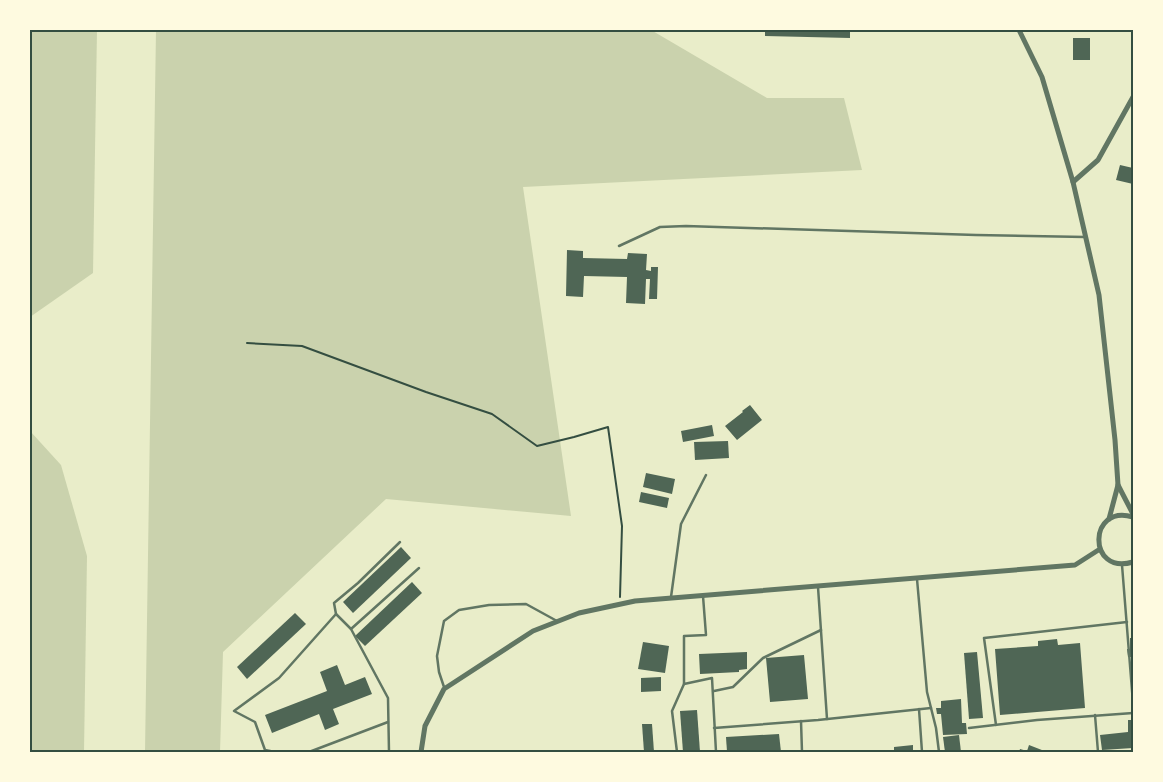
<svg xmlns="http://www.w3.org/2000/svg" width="1163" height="782" font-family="'Titillium Web',sans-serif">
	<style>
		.green { fill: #cad2ad }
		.building { fill: #4f6655 }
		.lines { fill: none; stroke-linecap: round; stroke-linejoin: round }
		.path { stroke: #344e41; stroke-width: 2 }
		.service { stroke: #617663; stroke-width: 2.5 }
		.minor { stroke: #617663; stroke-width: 5 }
		.neatline { fill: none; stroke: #344e41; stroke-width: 2 }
	</style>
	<rect width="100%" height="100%" fill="#e9edc9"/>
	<g class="green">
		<polygon points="30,30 97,30 93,273 30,317"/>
		<polygon points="156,30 651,30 767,98 844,98 862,170 523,187 571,516 386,499 223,652 220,752 145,752"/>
		<polygon points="30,431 61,465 87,556 84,752 30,752"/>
	</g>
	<g class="building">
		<polygon points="765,30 850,30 850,38 765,36"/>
		<rect x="1073" y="38" width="17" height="22"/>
		<polygon points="1120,165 1133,168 1133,184 1116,180"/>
		<polygon points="567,250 583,251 583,258 627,259 628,253 647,254 646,270 651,271 651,267 658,267 657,299 649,299 650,279 646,279 645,304 626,303 627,277 584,276 583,297 566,296"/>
		<polygon points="750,405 762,420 737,440 725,426 743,412 742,411"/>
		<polygon points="712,425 714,436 683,442 681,431"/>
		<polygon points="728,441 729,458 695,460 694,442"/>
		<polygon points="646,473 675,479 672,494 643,487"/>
		<polygon points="641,492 669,498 667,508 639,502"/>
		<polygon points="401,547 411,558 353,613 343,602"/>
		<polygon points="412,582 422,593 365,646 355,636"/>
		<polygon points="295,613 306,624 247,679 237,667"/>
		<polygon points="1130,638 1133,638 1133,668 1131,668 1131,657 1128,657 1127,649 1130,649"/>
		<polygon points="1057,639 1058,645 1080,643 1085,708 1000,715 995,649 1038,646 1038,641"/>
		<polygon points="643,642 669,646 665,673 638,669"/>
		<polygon points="747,652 747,669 739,670 739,672 700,674 699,654"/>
		<polygon points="977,652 983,718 969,719 964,653"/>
		<polygon points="804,655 808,699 770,702 766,658"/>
		<polygon points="337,665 345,685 365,677 372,694 333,709 339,724 325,730 319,714 272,733 265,715 327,691 320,672"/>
		<polygon points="661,677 661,691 641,692 641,678"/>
		<polygon points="961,699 962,723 966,723 967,734 943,735 941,714 937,714 936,708 941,708 941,701"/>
		<polygon points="697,710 700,752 683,752 680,711"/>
		<polygon points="1128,720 1133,720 1133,748 1102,750 1100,735 1128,732"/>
		<polygon points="642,724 652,724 654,752 644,752"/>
		<polygon points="779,734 781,752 727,752 726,737"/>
		<polygon points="959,735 961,752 945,752 943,737"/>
		<polygon points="913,745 913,752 894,752 894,747"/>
		<polygon points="1029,745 1047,752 1019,752 1020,749 1027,751"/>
	</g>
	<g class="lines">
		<polyline class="path" points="247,343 302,346 426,392 492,414 537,446 574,437 608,427 622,526 620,597"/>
		<g class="service">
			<polyline points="619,246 660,227 686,226 976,235 1085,237"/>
			<polyline points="1122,565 1133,703"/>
			<polyline points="917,579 927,692 936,728 939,752"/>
			<polyline points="818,587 827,719"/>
			<polyline points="703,596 706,635 684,636 684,684 712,678 716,752"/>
			<polyline points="671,597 681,524 706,475"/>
			<polyline points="336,614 334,603 358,583 400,542"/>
			<polyline points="351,629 419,568"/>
			<polyline points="444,687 439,672 437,656 444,621 459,610 489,605 526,604 557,621"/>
			<polyline points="714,691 733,687 763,658 821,630"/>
			<polyline points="919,709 922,752"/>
			<polyline points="1095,715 1098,752"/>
			<polyline points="801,721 802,752"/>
			<polyline points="996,725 984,638 1127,622"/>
			<polyline points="714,728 818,720 931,708"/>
			<polyline points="969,728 1037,720 1133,713"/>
			<polyline points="275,752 265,750 255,722 234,711 279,678 336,614 351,629 388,698 389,752"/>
			<polyline points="309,752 388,722"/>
			<polyline points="677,752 672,711 684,684"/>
		</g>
		<g class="minor">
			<polyline points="1019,30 1042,77 1073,182 1099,295 1115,440 1118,485 1109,519"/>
			<polyline points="1073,182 1098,160 1133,97"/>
			<polyline points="1118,485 1133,514"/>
			<path d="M1133,517C1088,503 1087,576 1133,562"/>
			<polyline points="421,752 425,726 444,689 533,631 579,613 635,601 1075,565 1100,549"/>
		</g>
	</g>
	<rect width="1163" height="782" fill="none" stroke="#fefae0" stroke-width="62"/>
	<rect x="31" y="31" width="1101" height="720" class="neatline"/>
</svg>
